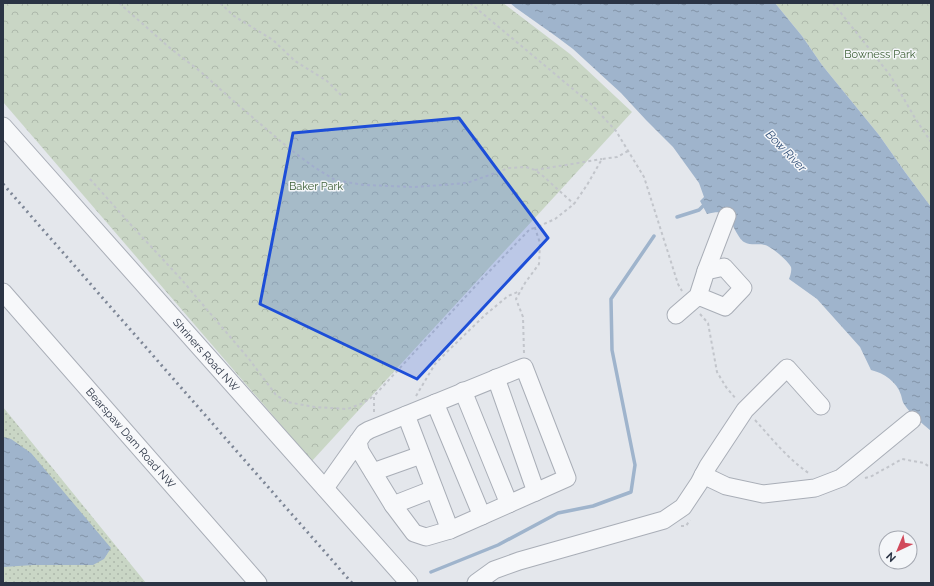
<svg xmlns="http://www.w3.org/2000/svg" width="934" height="586" font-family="Raleway,sans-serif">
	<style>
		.grass { fill: url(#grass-dots) }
		.park { fill: url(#park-crowns) }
		.water { fill: url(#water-ripples) }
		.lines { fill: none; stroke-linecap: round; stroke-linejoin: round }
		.stream { stroke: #9fb4cc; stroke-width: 3.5 }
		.minor-casing { stroke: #a9aeb7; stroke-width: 19 }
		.path { stroke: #c2c5cb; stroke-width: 2; stroke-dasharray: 3 3; stroke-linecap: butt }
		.minor { stroke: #f7f8fa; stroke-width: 17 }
		.rail { stroke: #7d8696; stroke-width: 3; stroke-dasharray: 2 4; stroke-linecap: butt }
		.marked { fill: #1d4ed8; fill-opacity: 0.2; stroke: #1d4ed8; stroke-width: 3; stroke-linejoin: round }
		.labels { text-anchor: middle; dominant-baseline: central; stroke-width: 3; stroke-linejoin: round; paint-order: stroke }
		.park-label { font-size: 11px; fill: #3f6138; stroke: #f4f6f9 }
		.street-label { font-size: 11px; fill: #2b3445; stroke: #f4f6f9 }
		.water-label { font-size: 12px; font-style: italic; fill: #34527a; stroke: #f4f6f9 }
	</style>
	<defs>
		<pattern id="grass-dots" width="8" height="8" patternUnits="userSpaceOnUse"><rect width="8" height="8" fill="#c9d6c5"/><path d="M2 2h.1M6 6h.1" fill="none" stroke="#adb8ab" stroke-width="1.8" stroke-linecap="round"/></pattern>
		<pattern id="park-crowns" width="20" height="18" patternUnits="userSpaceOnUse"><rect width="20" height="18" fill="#c9d6c5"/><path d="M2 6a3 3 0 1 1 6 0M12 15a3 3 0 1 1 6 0" fill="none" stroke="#adb8ab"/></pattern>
		<pattern id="water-ripples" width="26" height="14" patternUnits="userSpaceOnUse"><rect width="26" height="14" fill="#9fb4cc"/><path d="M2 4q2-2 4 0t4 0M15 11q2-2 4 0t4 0" fill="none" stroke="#8293a7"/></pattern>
	</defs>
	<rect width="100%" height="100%" fill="#e4e7ec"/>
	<polygon class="grass" points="3,407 146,583 3,583"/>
	<g class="park">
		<polygon points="3,3 503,3 570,54 632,112 312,461 3,102"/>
		<polygon points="775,3 931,3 931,207 905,172 879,135 822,65 802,36"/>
	</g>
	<g class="water">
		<path d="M510,3H775L802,36L822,65L879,135L905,172L931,207V431C922,423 911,415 904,404C902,401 902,398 901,395C897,382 884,373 871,370L860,347L817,299L789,279C790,276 792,271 791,267C788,261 772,247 765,245C759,243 751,246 744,242C742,241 739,237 738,235C728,219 730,208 707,214L700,201L704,197L699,183L673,147L646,120L621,93L573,49L557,37L516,8Z"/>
		<polygon points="3,437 11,439 31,453 111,548 104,559 93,565 33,565 3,567"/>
	</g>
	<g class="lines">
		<g class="stream">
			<polyline points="677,217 699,210 706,203"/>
			<polyline points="431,572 498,545 558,513 593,506 631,492 635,465 612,350 611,299 654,236"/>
		</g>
		<g class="minor-casing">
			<g id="minor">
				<path id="s1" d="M3,126L409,583"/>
				<polyline points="706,271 727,216"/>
				<path id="s2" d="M3,292L258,583"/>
				<polyline points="676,315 698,296 725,307 743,288 724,267 706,271 698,296"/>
				<polyline points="496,378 536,492"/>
				<polyline points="463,391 509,504"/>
				<polyline points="435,403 482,516"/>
				<polyline points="406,415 450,530"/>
				<polyline points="373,472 421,455"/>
				<polyline points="703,475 726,486 763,494 815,488 841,478 856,466 912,420"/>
				<polyline points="325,488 364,433 369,430 524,367 567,478 450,530 426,537 414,533 393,505 360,451 358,441"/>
				<polyline points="393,505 434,489"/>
				<polyline points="476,583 494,570 519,561 664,520 683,507 699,483 708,466 745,410 787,368 821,406"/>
			</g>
		</g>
		<g class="path">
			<polyline points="119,3 170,48 201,72 231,99 291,150 314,167 335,180 364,185 415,187 467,183 509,168 526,167 535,170 543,176 574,204"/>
			<polyline points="220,3 234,16 273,40 295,61 327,81 342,96"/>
			<polyline points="470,3 592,105 616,131 644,177 678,284 682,291"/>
			<polyline points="833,3 890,75 915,118 931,142"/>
			<polyline points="535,170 602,159"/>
			<polyline points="90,179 132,226 181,279 249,359 276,395 287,402 315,407 347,409 361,404 374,396"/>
			<polyline points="700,314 708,323 717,372 726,387 736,399"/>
			<polyline points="524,353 523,317 516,299 525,283 539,264 540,243 535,228 555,219 574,204 587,185 602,159 617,157 628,151"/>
			<polyline points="416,396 435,364 450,349 485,315 508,296 520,291"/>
			<polyline points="374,412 374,396 482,279 530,229 535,228"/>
			<path d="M755,420C773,440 788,459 810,474"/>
			<polyline points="865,478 872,476 902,459 924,463 931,468"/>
			<polyline points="681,526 686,526 690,520"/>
		</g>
		<use href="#minor" class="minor"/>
		<polyline class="rail" points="3,184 352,583"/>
	</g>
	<path class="marked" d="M459,118L548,238L417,379L260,304L293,133Z"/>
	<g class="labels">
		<g class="park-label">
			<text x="880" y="54">Bowness Park</text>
			<text x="316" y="186">Baker Park</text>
		</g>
		<g class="street-label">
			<text stroke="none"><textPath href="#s1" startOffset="306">Shriners Road NW</textPath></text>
			<text stroke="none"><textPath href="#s2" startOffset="194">Bearspaw Dam Road NW</textPath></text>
		</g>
		<g class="water-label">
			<text transform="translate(786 151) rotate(46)">Bow River</text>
		</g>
	</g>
	<rect width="934" height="586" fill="none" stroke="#2b3445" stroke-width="8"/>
	<g transform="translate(898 550) rotate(224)"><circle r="19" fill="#f4f6f9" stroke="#a4a8b1"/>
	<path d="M0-3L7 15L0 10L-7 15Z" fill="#d1495b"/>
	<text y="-6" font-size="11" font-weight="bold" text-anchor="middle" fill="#2b3445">N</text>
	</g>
</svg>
